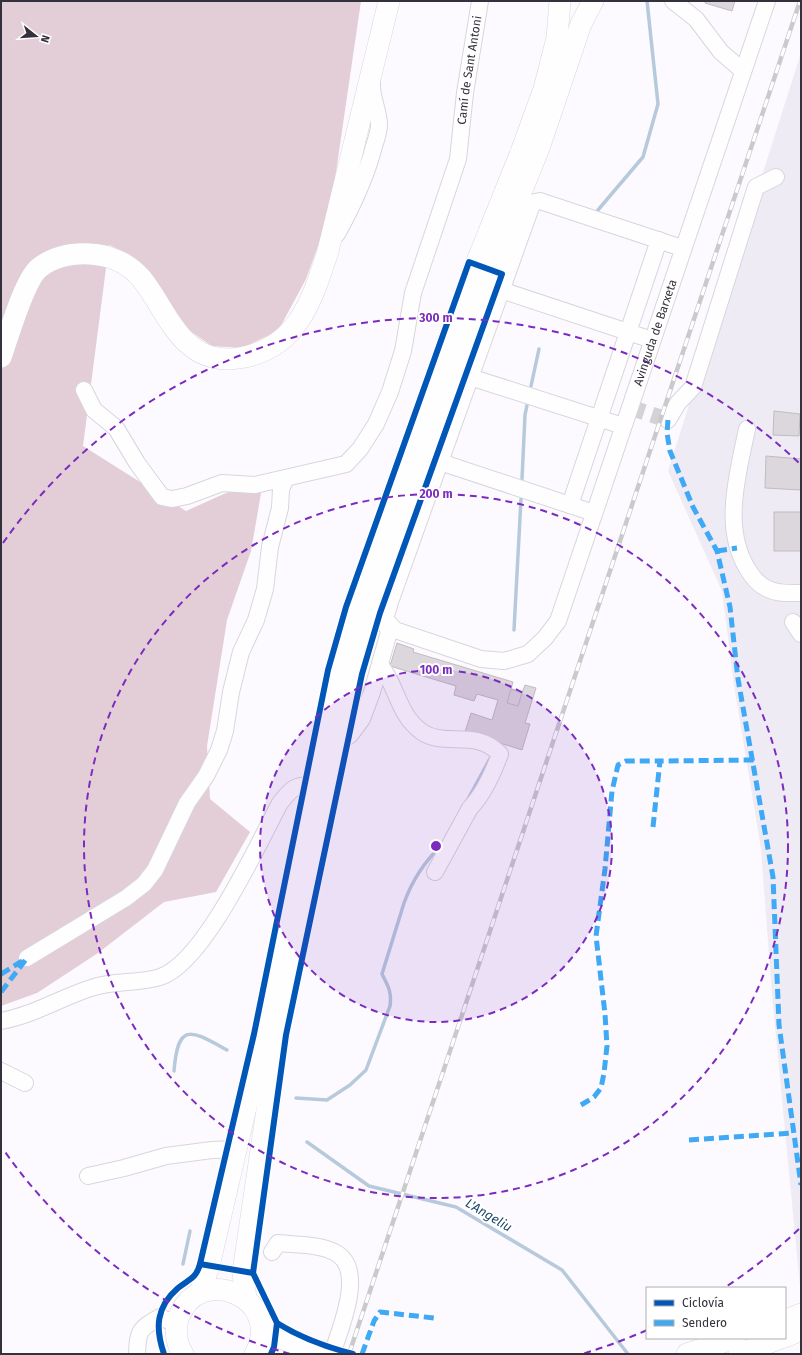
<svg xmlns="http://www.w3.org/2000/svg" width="802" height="1355" font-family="'Fira Sans',sans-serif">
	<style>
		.built { fill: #efebf5 }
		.forest { fill: #e3cdd6 }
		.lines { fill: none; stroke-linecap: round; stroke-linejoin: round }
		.stream { stroke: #b7cadc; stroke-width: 3.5 }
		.building { fill: #dcd6dd; stroke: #c1bcc1 }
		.minor-tunnel { stroke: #d4d2d7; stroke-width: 16; stroke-dasharray: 16 8; stroke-linecap: butt }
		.minor-casing { stroke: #d8d6dd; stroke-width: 18 }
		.major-casing { stroke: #d8d6dd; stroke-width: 22 }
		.minor { stroke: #fffeff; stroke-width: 16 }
		.major { stroke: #fffeff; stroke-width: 21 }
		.rail-casing { stroke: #cac9cb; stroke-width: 4.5 }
		.rail { stroke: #fff; stroke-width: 3; stroke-dasharray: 9; stroke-linecap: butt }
		.quiet { stroke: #3fa9f5; stroke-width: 5; stroke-dasharray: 10 5; stroke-linecap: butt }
		.cycleway-casing { stroke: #fff; stroke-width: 8 }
		.cycleway { stroke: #0057b8; stroke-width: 6 }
		.ring { fill: none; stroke: #7b2cbf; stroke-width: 2; stroke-dasharray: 7 5 }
		.labels { text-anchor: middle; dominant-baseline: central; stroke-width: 4; stroke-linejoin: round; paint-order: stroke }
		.street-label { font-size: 12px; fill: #35313c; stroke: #fff }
		.water-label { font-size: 13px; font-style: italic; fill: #1c486b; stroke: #fff }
		.centre { fill: #7b2cbf; stroke: #fff; stroke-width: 2 }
		.ring-label { font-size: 12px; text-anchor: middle; font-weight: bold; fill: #7b2cbf; stroke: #fff; stroke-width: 4; stroke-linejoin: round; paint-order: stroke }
	</style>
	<rect width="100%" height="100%" fill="#fcfafe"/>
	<polygon class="built" points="801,53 801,1297 772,995 761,849 734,685 722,591 668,471"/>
	<polygon class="forest" points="1,1 361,1 330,213 306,279 278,331 242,348 212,346 190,331 139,262 129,254 109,245 83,446 186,511 264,476 251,551 227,620 207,746 210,799 250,832 216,892 164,902 98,953 37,993 1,1006"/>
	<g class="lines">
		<g class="stream">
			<polyline points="598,210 643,157 658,104 647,1"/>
			<polyline points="531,386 539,349"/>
			<polyline points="522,479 525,415 527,405"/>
			<polyline points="514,630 521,499"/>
			<polyline points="467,801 491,757"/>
			<path d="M174,1071C178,1020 192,1031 227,1050"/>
			<path d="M296,1098L327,1100L350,1085L366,1070L390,1006C392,992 388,986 382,974L404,903C412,881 424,862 441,846"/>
			<polyline points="307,1142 369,1186 456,1207 562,1270 628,1354"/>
			<polyline points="183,1264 190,1231"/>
		</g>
	</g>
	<g class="building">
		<polygon points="705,1 735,1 732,11 705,3"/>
		<polygon points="774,411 800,414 799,436 773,435"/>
		<polygon points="766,456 801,459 801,490 765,488"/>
		<rect x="774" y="512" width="27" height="39"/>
		<polygon points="397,643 414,649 413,652 513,682 511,689 522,693 525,685 536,688 525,723 530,724 522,750 465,732 471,713 492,720 498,700 477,694 474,701 454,695 456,686 390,666"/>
		<polygon points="511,689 522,693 518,706 507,703"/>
	</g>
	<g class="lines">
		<polyline class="minor-tunnel" points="629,407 668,420"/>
		<g class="minor-casing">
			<g id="minor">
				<polyline points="673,1 696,19 721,52 743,71"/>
				<path d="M337,234C353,205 366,178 374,146C376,140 379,132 379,125C379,110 371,98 372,83"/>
				<path id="s1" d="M682,248L540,201L535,202L531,207L390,602L385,619L395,630L481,659L504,661L528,654L545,638L558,621L767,1"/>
				<polyline points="501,290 652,340"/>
				<polyline points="470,377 623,426"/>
				<path id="s2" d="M84,390L94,410L116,428L137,463L162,497L172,499L187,496L222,483L255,485L346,464L360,449L376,424L390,392L403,351L413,293L458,159L465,93L480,1"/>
				<polyline points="668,420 678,403 693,387 756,187 776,177"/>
				<path d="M747,429C738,473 722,527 747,568C752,577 758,585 768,589C778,594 790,593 801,593"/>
				<polyline points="440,462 594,513"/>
				<polyline points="570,505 659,240"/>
				<polyline points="793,622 801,634"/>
				<path d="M380,665C398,687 397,714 422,732C446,748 475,728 500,754C493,773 484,794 470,808L435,872"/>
				<polyline points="339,742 350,735 362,719 372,692 389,632 383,617"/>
				<polyline points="27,958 126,898 144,884 155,870 187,803 206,776 219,750 225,731 231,692 241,652 256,620 265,589 270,547 280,508 281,489 286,478"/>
				<path d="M1,1021C34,1015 60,998 91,988C114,980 138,984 160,977C204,963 258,844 280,803C291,789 295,784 314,785"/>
				<polyline points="1,1071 25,1083"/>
				<polyline points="88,1176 124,1168 166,1156 212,1150 237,1149"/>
				<path d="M272,1252L278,1243C296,1245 320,1244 336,1253C366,1270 340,1329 332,1354"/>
				<path d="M137,1354C138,1330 139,1329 160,1317L176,1324"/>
			</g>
		</g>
		<g class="major-casing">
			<g id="major">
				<path d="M1,357C8,338 24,280 39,268C53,257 72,253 90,254C109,255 128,263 141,278C158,298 170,330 191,346C204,357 222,361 239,358C297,349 312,301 328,251L389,1"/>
				<polyline points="200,1293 209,1266 263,1034 338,672 357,605 476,264 521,152 544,89 557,38 560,1"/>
				<polyline points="246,1299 243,1272 278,1035 354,672 372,608 490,269 539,148 581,24 593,1"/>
				<polyline points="785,1320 801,1314"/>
				<polyline points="261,1326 281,1338 321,1354"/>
				<polyline points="785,1337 801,1330"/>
				<path d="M183,1354C176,1344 175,1330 178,1319C198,1260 286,1299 255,1354"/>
				<polyline points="687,1354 735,1338"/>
				<polyline points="739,1354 781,1338"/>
			</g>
		</g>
		<use href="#minor" class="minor"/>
		<use href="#major" class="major"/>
		<g class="rail-casing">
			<polyline id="rail" points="349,1354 800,1"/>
		</g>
		<use href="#rail" class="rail"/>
		<g class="quiet">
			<polyline points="668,420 667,433 670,451 693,507 717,551 730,607 738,679 773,877 779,1025 801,1185"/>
			<polyline points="717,551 737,548"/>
			<polyline points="653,827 660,761 754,760"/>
			<polyline points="1,974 24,960"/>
			<polyline points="1,992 27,958"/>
			<polyline points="581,1105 594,1097 601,1088 604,1073 607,1046 605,1014 596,936 605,869 612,791 618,765 626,761 660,761"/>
			<polyline points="689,1140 793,1133"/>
			<polyline points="362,1354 374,1321 380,1312 434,1318"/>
		</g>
		<g class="cycleway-casing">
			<g id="cycleway">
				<polyline points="200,1264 254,1034 328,670 346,607 469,262 502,274 380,613 362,674 286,1035 253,1273"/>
				<path d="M277,1323C301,1338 326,1347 353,1354"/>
				<path d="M164,1354C155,1328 156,1307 178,1288C189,1279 196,1279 200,1264L253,1273L277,1323L274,1347L271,1354"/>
			</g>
		</g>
		<use href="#cycleway" class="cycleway"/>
	</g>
	<circle cx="436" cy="846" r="176" fill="#7b2cbf" fill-opacity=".12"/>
	<g class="ring">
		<circle cx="436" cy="846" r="176"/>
		<circle cx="436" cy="846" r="352"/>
		<path d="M799 1229A528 528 0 0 1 727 1286M647 1330A528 528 0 0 1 582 1354M290 1354A528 528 0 0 1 3 1149M3 543A528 528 0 0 1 799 463"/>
	</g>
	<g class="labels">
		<g class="street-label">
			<text stroke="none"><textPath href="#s2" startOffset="741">Camí de Sant Antoni</textPath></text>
			<text stroke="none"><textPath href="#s1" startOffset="1101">Avinguda de Barxeta</textPath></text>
		</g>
		<g class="water-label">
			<text transform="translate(489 1215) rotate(31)">L'Angeliu</text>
		</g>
	</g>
	<circle cx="436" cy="846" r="6" class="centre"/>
	<g class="ring-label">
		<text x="436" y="322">300 m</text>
		<text x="436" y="498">200 m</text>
		<text x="436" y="674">100 m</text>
	</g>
	<rect width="802" height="1355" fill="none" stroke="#35313c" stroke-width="4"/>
	<rect x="646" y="1287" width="140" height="52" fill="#ffffff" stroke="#aeadb1"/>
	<rect x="654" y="1300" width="20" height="6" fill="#0057b8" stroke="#aeadb1"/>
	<text x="682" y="1307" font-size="12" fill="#35313c">Ciclovía</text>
	<rect x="654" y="1320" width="20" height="6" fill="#3fa9f5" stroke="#aeadb1"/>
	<text x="682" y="1327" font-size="12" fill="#35313c">Sendero</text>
	<g transform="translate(36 36) rotate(107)" stroke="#ffffff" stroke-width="3" paint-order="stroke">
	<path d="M0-3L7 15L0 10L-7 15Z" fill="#35313c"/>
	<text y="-6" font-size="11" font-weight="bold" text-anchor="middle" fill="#35313c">N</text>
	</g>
</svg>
